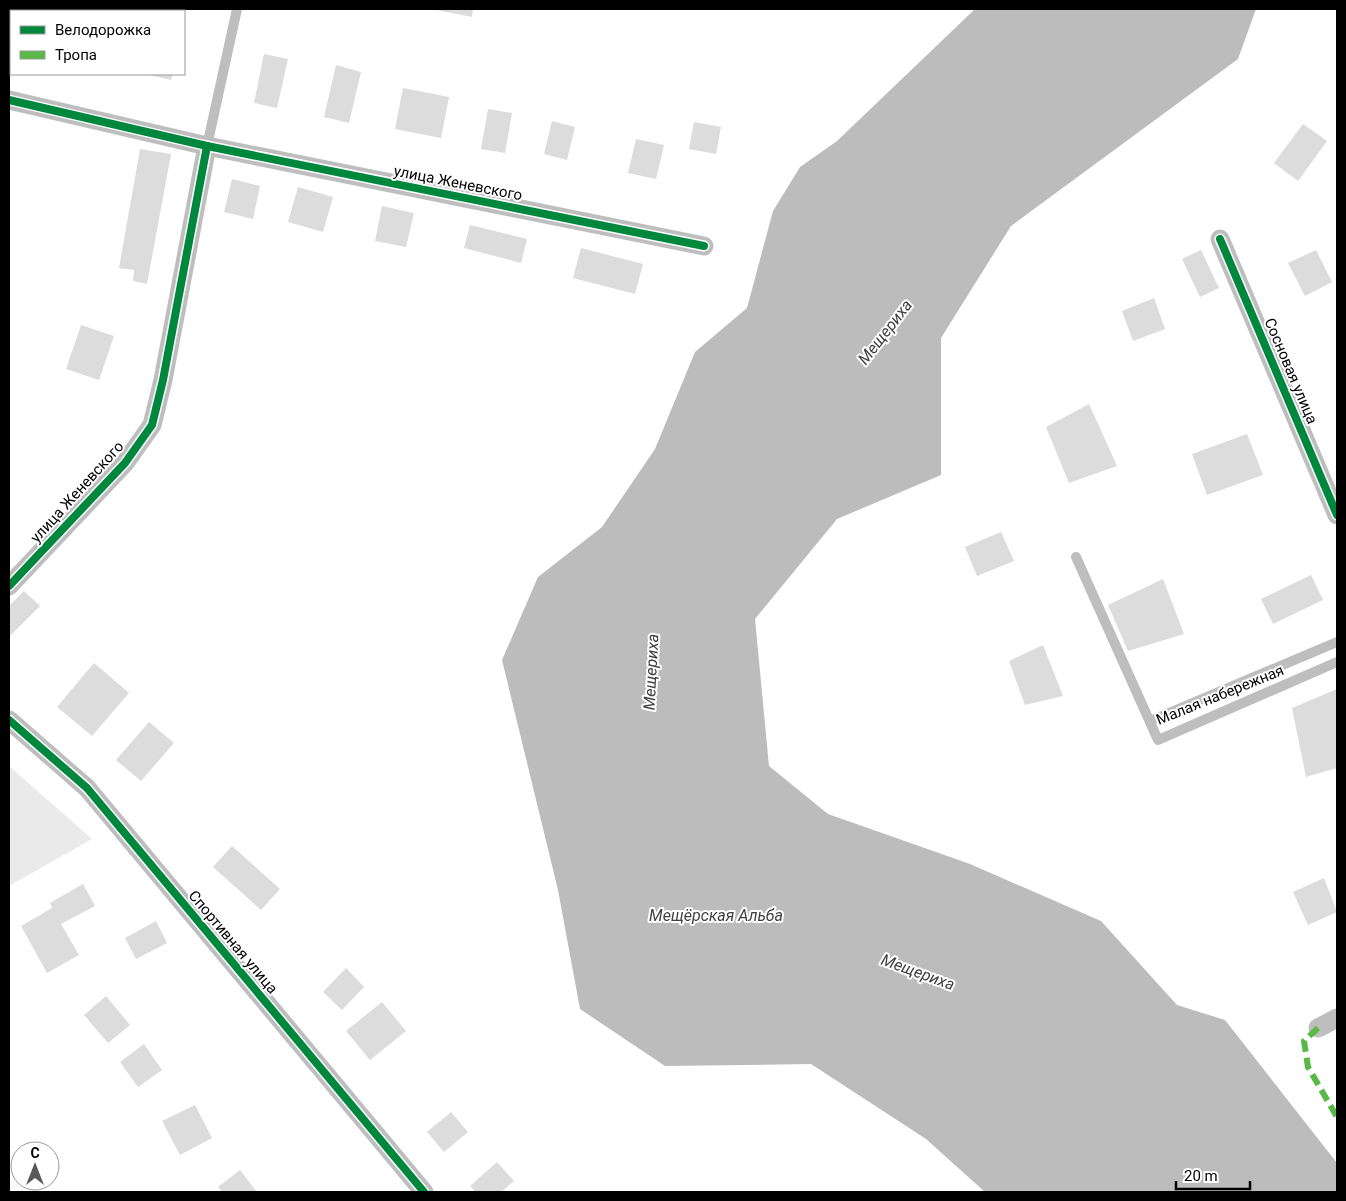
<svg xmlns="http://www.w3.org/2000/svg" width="1346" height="1201" font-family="Roboto,sans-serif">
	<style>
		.green { fill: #eaeaea }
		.water { fill: #bcbcbc }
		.building { fill: #dcdcdc }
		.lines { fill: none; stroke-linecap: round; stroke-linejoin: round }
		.service { stroke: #bebebe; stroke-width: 10 }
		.minor { stroke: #bebebe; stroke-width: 19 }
		.quiet { stroke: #58b947; stroke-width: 6; stroke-dasharray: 12 6; stroke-linecap: butt }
		.cycleway-casing { stroke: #fff; stroke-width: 11 }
		.cycleway { stroke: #00873e; stroke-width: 8 }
		.labels { text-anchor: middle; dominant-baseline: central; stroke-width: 4; stroke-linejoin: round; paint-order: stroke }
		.street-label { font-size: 15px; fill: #000; stroke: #fff }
		.water-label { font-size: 16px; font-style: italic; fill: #404040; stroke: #fff }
	</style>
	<rect width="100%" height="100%" fill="#fff"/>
	<polygon class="green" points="9,766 92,839 9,886"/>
	<polygon class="water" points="975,9 1256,9 1238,59 1011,226 941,338 941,475 837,519 755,619 769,766 828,814 970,864 1101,921 1177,1005 1225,1020 1337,1163 1337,1192 985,1192 926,1139 811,1064 665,1066 580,1009 558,890 502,660 538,577 602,527 655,449 695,352 747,308 773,211 800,167 837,141"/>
	<g class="building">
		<polygon points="431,9 473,9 472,17"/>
		<rect x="9" y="12" width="2" height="36"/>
		<polygon points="264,54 288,59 277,108 254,103"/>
		<polygon points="336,65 361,72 349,123 324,117"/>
		<polygon points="145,74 173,74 171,80"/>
		<polygon points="403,88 449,97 441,138 395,129"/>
		<polygon points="488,109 512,113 505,153 481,149"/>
		<polygon points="552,121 575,127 567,160 544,154"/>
		<polygon points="694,122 721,127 716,154 689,149"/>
		<polygon points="1303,124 1327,141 1298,181 1274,163"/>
		<polygon points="636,139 664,145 656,179 628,173"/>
		<polygon points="140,149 171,154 147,284 133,281 134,270 119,268"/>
		<polygon points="232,179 260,186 253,219 224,212"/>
		<polygon points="298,187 333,197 323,232 288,222"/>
		<polygon points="382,206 414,213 406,247 375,241"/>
		<polygon points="470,225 527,239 521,263 464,248"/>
		<polygon points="581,248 643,264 635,294 573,278"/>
		<polygon points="1201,250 1219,288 1200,297 1182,259"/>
		<polygon points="1316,250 1332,282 1305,296 1288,263"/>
		<polygon points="1154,298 1165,329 1133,341 1122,311"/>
		<polygon points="81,325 114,336 99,380 66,369"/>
		<polygon points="1089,404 1117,466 1069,483 1046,427"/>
		<polygon points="1247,434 1263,475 1207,495 1192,454"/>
		<polygon points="1001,532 1014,561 977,576 965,547"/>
		<polygon points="1311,575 1323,600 1273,624 1261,599"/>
		<polygon points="1163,579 1184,634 1128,651 1108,605"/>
		<polygon points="24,591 40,606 9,637 9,606"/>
		<polygon points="1043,645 1063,696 1025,705 1009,661"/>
		<polygon points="94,663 129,693 92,736 57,707"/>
		<polygon points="1337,689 1337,768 1306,777 1292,708"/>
		<polygon points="149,722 174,743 141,781 116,760"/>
		<polygon points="232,846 280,889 261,910 213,867"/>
		<polygon points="1324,878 1337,912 1308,925 1293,892"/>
		<polygon points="83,884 95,906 61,924 79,955 47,973 21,926 52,908 50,903"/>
		<polygon points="156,921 167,943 136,959 125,938"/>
		<polygon points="346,968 364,987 342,1010 323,992"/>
		<polygon points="106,996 130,1025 108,1043 84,1015"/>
		<polygon points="382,1002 406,1031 370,1060 346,1031"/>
		<polygon points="144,1044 162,1070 138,1087 120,1062"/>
		<polygon points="195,1105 212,1138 180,1155 162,1121"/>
		<polygon points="451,1112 468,1132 444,1152 427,1132"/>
		<polygon points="497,1162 514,1181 501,1192 476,1192 470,1186"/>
		<polygon points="240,1170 257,1192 222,1192 218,1187"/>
	</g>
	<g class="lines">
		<g class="service">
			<polyline points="207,146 237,9"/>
			<polyline points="1076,557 1158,740 1337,662"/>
			<polyline points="1150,721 1337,642"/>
		</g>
		<g class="minor">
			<polyline points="9,100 207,146 704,246"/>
			<polyline points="1220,239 1337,515"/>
			<polyline points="9,586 125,463 152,425 163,380 207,146"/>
			<polyline points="9,720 87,788 424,1192"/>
			<polyline points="1318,1028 1337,1018"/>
		</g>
		<polyline class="quiet" points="1318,1028 1304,1041 1308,1067 1337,1117"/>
		<g class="cycleway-casing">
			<g id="cycleway">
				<polyline points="9,100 207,146 704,246"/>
				<polyline points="1220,239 1337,515"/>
				<polyline points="9,586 125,463 152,425 163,380 207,146"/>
				<polyline points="9,720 87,788 424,1192"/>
			</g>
		</g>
		<use href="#cycleway" class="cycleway"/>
	</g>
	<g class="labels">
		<g class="street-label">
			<text transform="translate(458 183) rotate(11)">улица Женевского</text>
			<text transform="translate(1291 371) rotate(67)">Сосновая улица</text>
			<text transform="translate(77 492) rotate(-48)">улица Женевского</text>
			<text transform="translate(1220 695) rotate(-22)">Малая набережная</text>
			<text transform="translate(233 942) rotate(50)">Спортивная улица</text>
		</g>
		<g class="water-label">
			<text transform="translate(885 332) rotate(-52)">Мещериха</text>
			<text transform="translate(651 672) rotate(-87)">Мещериха</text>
			<text x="716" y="915">Мещёрская Альба</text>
			<text transform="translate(918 972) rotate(20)">Мещериха</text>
		</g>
	</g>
	<rect width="1346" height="1201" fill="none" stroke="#000000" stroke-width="20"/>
	<rect x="10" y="10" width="175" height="65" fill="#ffffff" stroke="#999999"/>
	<rect x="20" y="26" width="25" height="8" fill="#00873e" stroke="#999999"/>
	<text x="55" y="35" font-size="15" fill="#000000">Велодорожка</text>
	<rect x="20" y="51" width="25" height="8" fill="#58b947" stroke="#999999"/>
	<text x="55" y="60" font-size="15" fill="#000000">Тропа</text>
	<g transform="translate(35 1166)"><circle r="24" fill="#ffffff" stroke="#999999"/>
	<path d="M0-4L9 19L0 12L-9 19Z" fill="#595959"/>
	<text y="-8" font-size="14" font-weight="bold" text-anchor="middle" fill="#000000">С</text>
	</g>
	<path d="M1176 1181v8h74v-8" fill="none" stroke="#000000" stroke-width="2.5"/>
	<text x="1184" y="1181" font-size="15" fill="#000000" stroke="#ffffff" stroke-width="4" paint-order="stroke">20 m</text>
</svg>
